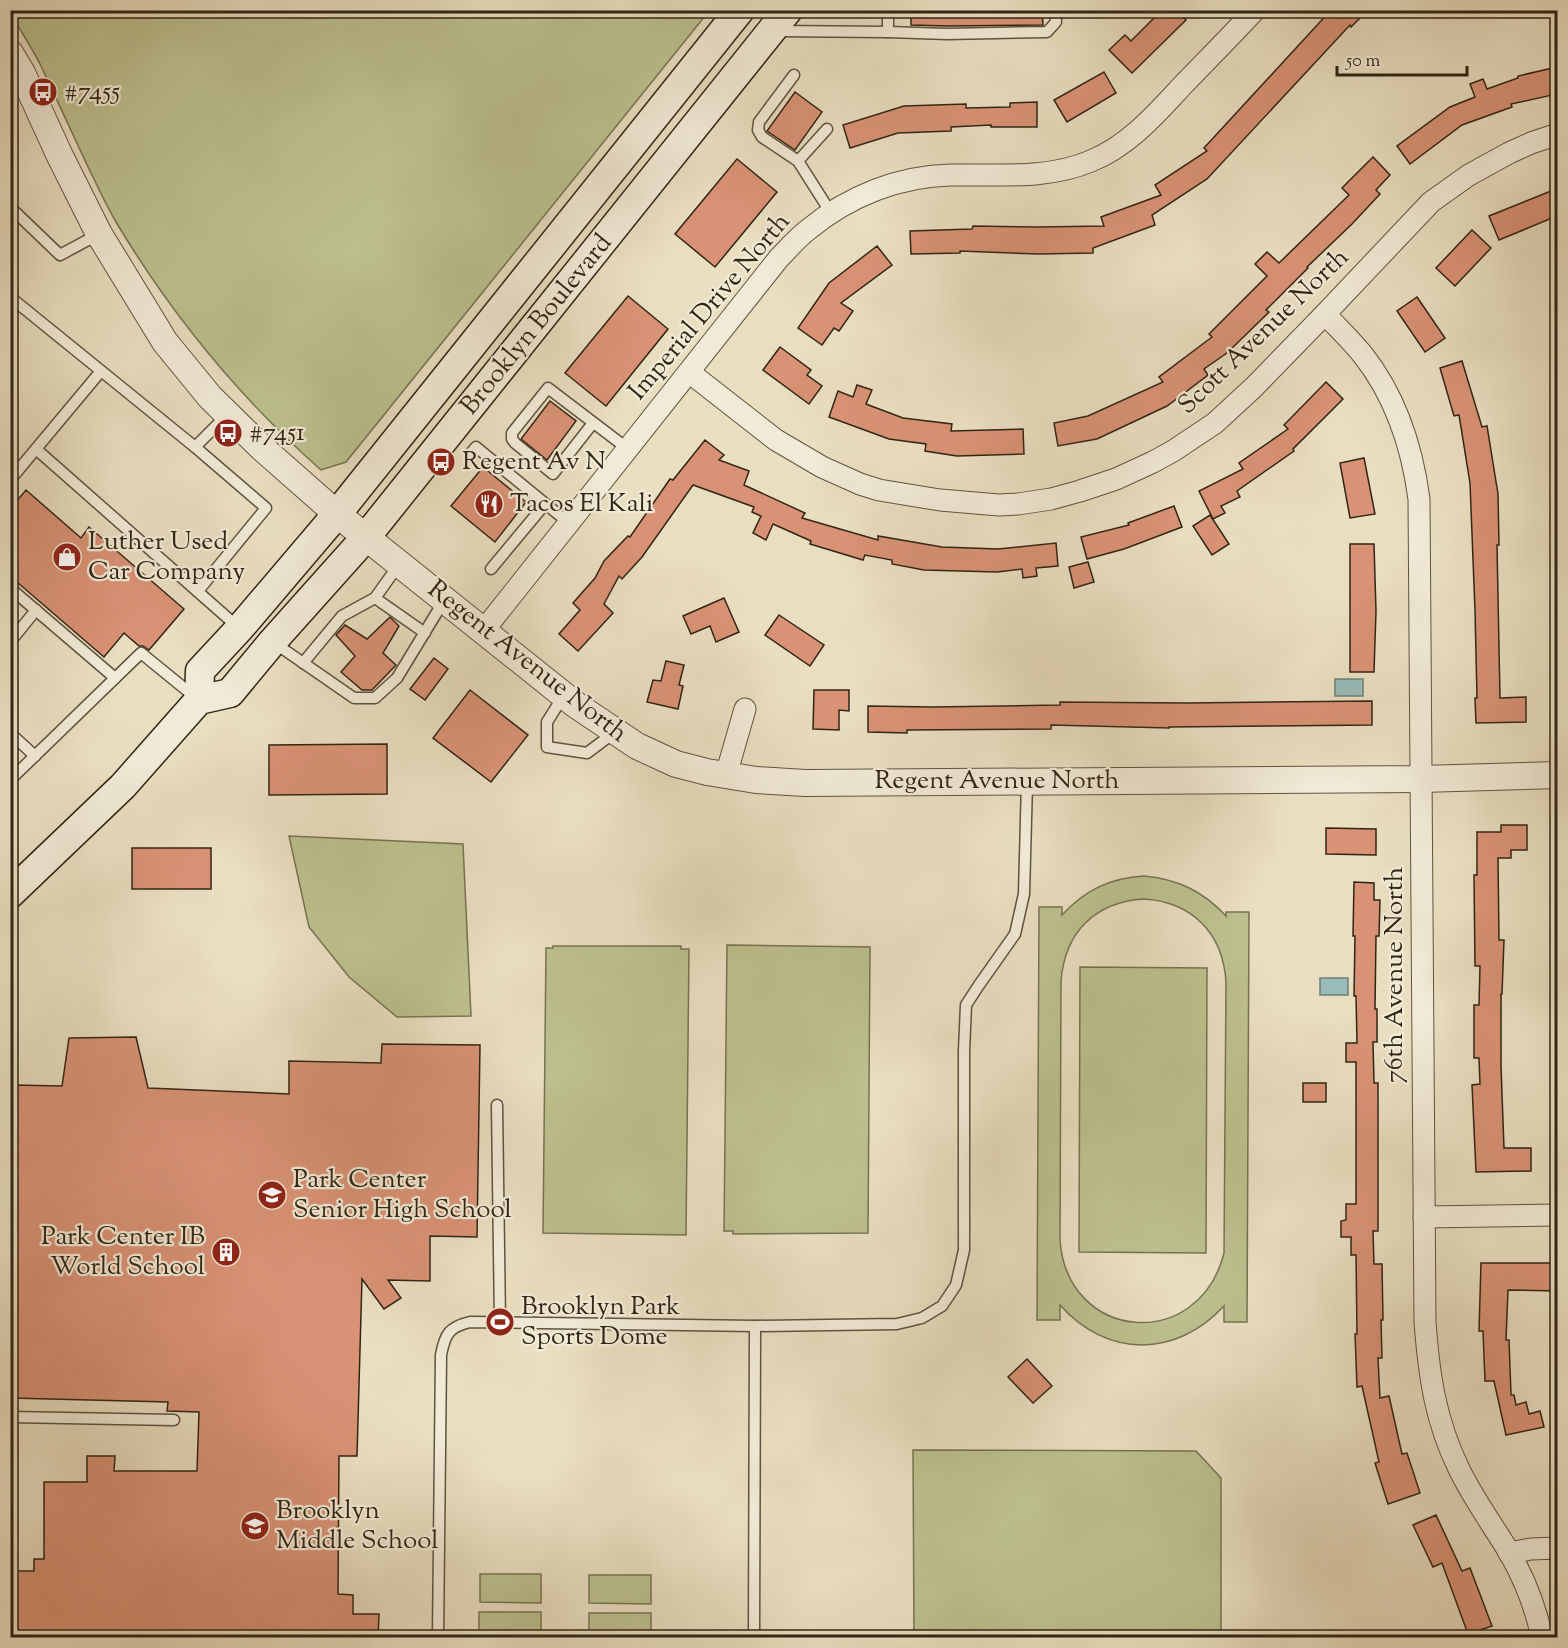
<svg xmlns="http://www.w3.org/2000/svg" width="1568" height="1648" font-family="'Sorts Mill Goudy',serif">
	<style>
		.green { fill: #bcc08e; stroke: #767252; stroke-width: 1.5; fill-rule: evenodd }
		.water { fill: #99bbb9; stroke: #6f7f77; stroke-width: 1.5 }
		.building { fill: #d99275; stroke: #312515; stroke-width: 1.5 }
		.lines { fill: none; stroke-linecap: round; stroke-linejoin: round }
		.service-casing { stroke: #5f5340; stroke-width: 13 }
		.minor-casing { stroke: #5f5340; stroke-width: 23 }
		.tertiary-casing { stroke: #5f5340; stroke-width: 28 }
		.secondary-casing { stroke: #312515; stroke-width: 31 }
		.service { stroke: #f1ead6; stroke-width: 10 }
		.minor { stroke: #f1ead6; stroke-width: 21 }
		.tertiary { stroke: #f1ead6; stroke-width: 26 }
		.secondary { stroke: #f1ead6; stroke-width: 28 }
		.labels { text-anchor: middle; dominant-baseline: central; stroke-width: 4.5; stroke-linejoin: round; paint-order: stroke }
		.poi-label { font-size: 26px; fill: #312515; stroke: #f1ead6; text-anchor: start }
		.street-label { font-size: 26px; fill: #312515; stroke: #f1ead6 }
	</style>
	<rect width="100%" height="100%" fill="#e9dec0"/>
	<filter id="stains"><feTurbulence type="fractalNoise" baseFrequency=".00333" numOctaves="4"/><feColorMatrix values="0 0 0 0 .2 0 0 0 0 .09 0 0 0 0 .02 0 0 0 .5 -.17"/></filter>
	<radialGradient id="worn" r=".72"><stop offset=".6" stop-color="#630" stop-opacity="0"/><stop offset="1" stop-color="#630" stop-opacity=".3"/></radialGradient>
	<g class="green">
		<path d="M10,11L11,10L709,11L346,462L321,470C241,399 171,314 116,222C106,205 98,187 89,169C73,135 57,101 41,66C32,47 19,30 10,11Z"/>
		<polygon points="289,836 463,844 471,1016 397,1017 349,977 309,927"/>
		<path d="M1144,876C1177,879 1203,891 1226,916V912H1249L1247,1322H1224V1306C1176,1358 1107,1358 1060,1305V1320H1037L1039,907H1062V915C1085,890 1110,878 1144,876ZM1144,899C1192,902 1223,933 1226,982L1224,1253C1199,1353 1067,1342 1060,1240L1061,981C1065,932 1095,902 1144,899Z"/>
		<polygon points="727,945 870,947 868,1233 733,1234 733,1231 724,1231"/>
		<polygon points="553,946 681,946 681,949 689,949 686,1235 543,1233 546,948 553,948"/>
		<polygon points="1080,967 1207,968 1206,1253 1079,1252"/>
		<polygon points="913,1450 1196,1451 1221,1478 1221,1637 914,1637"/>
		<polygon points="480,1574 541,1574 541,1603 480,1602"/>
		<polygon points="589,1575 651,1575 651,1604 589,1603"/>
		<rect x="479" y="1612" width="62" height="25"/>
		<rect x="589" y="1613" width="62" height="24"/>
	</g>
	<g class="water">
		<rect x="1335" y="679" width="28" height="17"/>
		<rect x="1320" y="978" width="28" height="17"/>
	</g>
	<g class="building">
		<polygon points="911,10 1042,10 1043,25 947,26 911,25"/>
		<polygon points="1162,10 1176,10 1186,20 1132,73 1109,50 1125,35 1131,41"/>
		<polygon points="1331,10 1368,10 1351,27 1350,25 1207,179 1152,215 1155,225 1093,248 1093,253 1039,254 960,251 960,253 911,254 910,231 972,229 973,226 1038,227 1104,226 1101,217 1161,195 1155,185 1207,151 1204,148"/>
		<polygon points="1557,67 1557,94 1511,104 1512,107 1462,125 1410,164 1397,146 1450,107 1475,97 1470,84 1483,79 1487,89 1518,78 1518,76"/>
		<polygon points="1104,72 1116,93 1067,122 1054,100"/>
		<polygon points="795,92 822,112 795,150 767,131"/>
		<polygon points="1037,102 1037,127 991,127 991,125 951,127 951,131 898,133 850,148 843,125 904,106 966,104 966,108 1010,107 1010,103"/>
		<polygon points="1373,157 1390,175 1376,190 1380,194 1352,224 1307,267 1308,268 1266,310 1269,312 1227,353 1204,369 1208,375 1167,406 1097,439 1058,446 1054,423 1088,416 1163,382 1159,377 1212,337 1209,334 1267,276 1255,264 1267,252 1279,263 1349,195 1342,188"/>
		<polygon points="737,159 777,192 715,267 675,234"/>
		<polygon points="1551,191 1557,207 1557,216 1499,240 1489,216"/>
		<polygon points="1472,230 1491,248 1455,286 1436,268"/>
		<polygon points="877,246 892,265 841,303 853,311 839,331 834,328 822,345 798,328 829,283"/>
		<polygon points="628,296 668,329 606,406 565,373"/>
		<polygon points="1417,297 1445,338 1425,352 1397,311"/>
		<polygon points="780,347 811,370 807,375 822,386 809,404 763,370"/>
		<polygon points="1462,361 1482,427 1487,426 1498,494 1499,545 1497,545 1500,698 1526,697 1526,722 1476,723 1475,698 1477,698 1475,610 1470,483 1459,415 1454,416 1440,368"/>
		<polygon points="1326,382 1343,399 1293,449 1294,451 1237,491 1240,497 1221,506 1225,513 1213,519 1199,491 1243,469 1239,463 1288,429 1284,425"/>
		<polygon points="857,385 872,390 866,404 903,418 952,424 951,431 1023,429 1024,454 957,456 925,451 926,444 889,439 829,417 838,391 853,397"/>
		<polygon points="550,401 576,421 547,460 521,439"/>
		<polygon points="705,440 724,455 719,460 749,471 744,485 805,513 802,518 878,540 878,536 942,547 998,549 1056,543 1058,566 1036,568 1037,576 1023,578 1022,569 997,572 924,570 892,564 892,560 865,555 863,560 810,544 811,541 773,524 766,540 753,533 761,516 752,512 754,507 693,485 642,557 622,579 619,576 604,604 613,613 578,651 559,634 580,610 573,603 595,578 604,561 628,536 630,537 670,479 673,480"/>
		<polygon points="1364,458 1375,514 1350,518 1340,463"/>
		<polygon points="483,467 526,502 495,542 451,506"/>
		<polygon points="26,490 81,538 89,527 184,609 149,650 143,646 139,646 124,633 104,657 10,576 10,509"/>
		<polygon points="1174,506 1182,527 1124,549 1087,559 1081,537 1129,525 1128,523"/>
		<polygon points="1210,515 1229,544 1212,555 1193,526"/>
		<polygon points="1350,544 1374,544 1376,611 1374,672 1350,672"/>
		<polygon points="1088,562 1094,582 1074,588 1069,567"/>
		<polygon points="724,598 739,632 716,642 710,626 691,634 683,616"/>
		<polygon points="779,615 824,645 810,666 765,635"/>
		<polygon points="390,617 399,626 383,653 396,665 372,690 362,690 341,672 355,656 336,635 345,625 367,639"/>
		<polygon points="434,658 448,669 425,700 410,689"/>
		<polygon points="666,661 684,665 679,685 683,686 678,709 647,702 653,680 661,681"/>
		<polygon points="470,690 528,735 491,782 433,738"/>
		<polygon points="814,690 849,690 849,711 839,710 839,730 813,729"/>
		<polygon points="1372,701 1372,725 1169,727 1169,728 1051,725 1051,729 907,730 907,733 868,732 868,706 932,707 1060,705 1060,702 1187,703"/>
		<polygon points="387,744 387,794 269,795 269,745"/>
		<polygon points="1501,825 1527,825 1527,850 1511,850 1511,858 1498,858 1499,940 1504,940 1502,994 1501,994 1501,1066 1504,1148 1531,1148 1531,1171 1476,1172 1472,1085 1480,1084 1479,1058 1474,1058 1474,1005 1479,1005 1480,966 1475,966 1474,875 1477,875 1477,832 1501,832"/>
		<polygon points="1326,828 1376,829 1376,855 1326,854"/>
		<rect x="132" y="848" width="79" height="41"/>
		<polygon points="1354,882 1374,883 1374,900 1380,900 1379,936 1376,936 1375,1009 1377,1009 1377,1042 1373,1042 1374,1083 1378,1083 1378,1231 1373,1231 1374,1264 1382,1264 1383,1320 1381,1320 1382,1358 1378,1358 1380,1398 1389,1396 1402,1454 1407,1453 1420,1493 1388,1504 1375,1463 1379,1462 1362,1386 1357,1387 1355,1334 1357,1334 1356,1255 1351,1255 1351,1237 1341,1237 1341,1221 1346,1220 1346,1204 1356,1204 1356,1062 1346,1062 1346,1043 1357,1043 1356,996 1354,996 1355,936 1353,936"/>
		<polygon points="136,1037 148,1088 289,1094 289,1061 381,1063 382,1044 480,1045 477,1237 430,1236 430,1281 388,1280 401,1298 384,1309 362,1279 357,1456 339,1456 338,1594 353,1595 353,1614 379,1614 378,1638 10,1638 10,1584 15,1584 15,1571 34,1571 34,1559 44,1559 44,1482 87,1482 87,1456 115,1456 114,1471 197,1471 199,1412 167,1411 168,1402 10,1398 10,1257 12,1258 15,1085 62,1086 69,1038"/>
		<rect x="1303" y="1083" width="23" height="19"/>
		<polygon points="1481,1263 1555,1263 1555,1267 1557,1267 1557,1291 1508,1290 1506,1340 1509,1340 1511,1395 1514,1395 1516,1405 1526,1402 1529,1414 1540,1411 1544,1427 1506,1435 1494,1381 1485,1381 1483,1331 1479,1331"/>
		<polygon points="1027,1359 1052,1386 1033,1403 1008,1377"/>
		<polygon points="1436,1515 1462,1571 1470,1568 1492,1626 1468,1634 1442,1563 1433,1567 1413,1525"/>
	</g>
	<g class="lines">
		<g class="service-casing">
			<g id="service">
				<polyline points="775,31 888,32 888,10"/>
				<polyline points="888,32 947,34 1047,32 1056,22 1055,10"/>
				<polyline points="794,75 759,122 758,130 762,137 798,161"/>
				<polyline points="827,129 798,161 831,213"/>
				<polyline points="10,207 60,255 99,234"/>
				<polyline points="10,297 195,447 266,508 198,591"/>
				<polyline points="593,423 553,474 515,443 512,439 512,433 548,388 628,449"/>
				<polyline points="195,447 227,415"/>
				<polyline points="36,449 239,628"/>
				<polyline points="470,454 476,447 569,523"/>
				<polyline points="10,480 101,371"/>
				<polyline points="400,563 375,598 425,633"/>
				<polyline points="491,569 545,504"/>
				<polyline points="10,588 115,678"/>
				<polyline points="10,642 36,610"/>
				<polyline points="273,642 354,698 375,698 397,678 445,599"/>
				<polyline points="303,663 342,616 375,598"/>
				<polyline points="564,695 547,722 547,747 587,753 615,732"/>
				<polyline points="10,733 35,756"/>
				<polyline points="10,780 141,653 195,697"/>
				<polyline points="497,1105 500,1323"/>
				<polyline points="10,1417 174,1420"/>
				<path d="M438,1638L441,1355C445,1334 449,1327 470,1322L755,1326L897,1324L922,1318L942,1306L956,1285L964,1250V1051L966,1005L979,985L1015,934L1024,894L1027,782"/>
				<polyline points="754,1638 755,1326"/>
			</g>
		</g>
		<g class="minor-casing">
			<g id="minor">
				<path d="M1325,314C1338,328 1351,340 1363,355C1396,397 1412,446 1419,499L1425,1322C1429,1375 1435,1420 1459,1469C1473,1498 1492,1524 1509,1552C1524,1578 1536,1608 1542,1638"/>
				<polyline points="689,372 776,440 822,467 860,484 879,490 940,500 999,505 1018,504 1051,499 1080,491 1116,479 1153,462 1173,451 1215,423 1254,387 1325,314 1431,202 1469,175 1509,153 1531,143 1558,134"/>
				<path d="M484,630L779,258C789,248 798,237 809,229C849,196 899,176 951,175C998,174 1046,180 1091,161C1128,146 1155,115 1182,86C1206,61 1231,36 1255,10"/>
				<polyline points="726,775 745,709"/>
				<polyline points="1424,1217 1558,1215"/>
				<polyline points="1509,1553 1531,1549 1558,1548"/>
			</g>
		</g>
		<g class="tertiary-casing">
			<polyline id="tertiary" points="10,53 22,73 59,154 99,234 165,342 210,397 261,447 337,514 576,705 637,746 676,764 707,772 756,780 805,783 1421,779 1558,775"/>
		</g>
		<g class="secondary-casing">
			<g id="secondary">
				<polyline points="199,700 200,671 240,628 337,514 740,10"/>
				<polyline points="10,894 123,786 199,700 230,693 273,641 366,537 788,10"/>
			</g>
		</g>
		<use href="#service" class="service"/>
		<use href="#minor" class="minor"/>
		<use href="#tertiary" class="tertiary"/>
		<use href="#secondary" class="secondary"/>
	</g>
	<defs>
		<g id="bus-disc" transform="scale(1.5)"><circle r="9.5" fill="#8f2418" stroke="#f1ead6"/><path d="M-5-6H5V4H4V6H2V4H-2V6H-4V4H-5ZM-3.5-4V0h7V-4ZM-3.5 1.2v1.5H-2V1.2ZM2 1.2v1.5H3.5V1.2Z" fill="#fff"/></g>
		<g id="restaurant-disc" transform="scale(1.5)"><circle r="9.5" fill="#8f2418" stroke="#f1ead6"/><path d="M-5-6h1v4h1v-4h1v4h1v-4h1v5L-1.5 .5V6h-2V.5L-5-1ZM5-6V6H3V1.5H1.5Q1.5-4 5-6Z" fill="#fff"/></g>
		<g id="shop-disc" transform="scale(1.5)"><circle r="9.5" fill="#8f2418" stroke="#f1ead6"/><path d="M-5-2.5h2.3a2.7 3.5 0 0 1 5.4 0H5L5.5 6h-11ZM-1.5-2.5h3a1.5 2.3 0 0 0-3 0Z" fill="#fff"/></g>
		<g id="school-disc" transform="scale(1.5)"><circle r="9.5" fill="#8f2418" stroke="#f1ead6"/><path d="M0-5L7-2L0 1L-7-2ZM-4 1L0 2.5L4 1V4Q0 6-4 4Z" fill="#fff"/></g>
		<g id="building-disc" transform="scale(1.5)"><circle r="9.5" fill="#8f2418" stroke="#f1ead6"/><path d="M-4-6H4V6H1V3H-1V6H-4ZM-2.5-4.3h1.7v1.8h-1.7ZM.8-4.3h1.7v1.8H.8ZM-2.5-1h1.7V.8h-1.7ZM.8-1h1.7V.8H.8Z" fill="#fff"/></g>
		<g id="stadium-disc" transform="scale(1.5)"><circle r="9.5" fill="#8f2418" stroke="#f1ead6"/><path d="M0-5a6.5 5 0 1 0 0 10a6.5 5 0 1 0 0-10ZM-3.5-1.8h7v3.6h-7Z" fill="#fff"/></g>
	</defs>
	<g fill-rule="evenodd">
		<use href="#bus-disc" x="43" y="92"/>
		<use href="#bus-disc" x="228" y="433"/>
		<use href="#bus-disc" x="441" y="462"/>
		<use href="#restaurant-disc" x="489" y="504"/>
		<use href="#shop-disc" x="67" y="557"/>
		<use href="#school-disc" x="272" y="1195"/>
		<use href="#building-disc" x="226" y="1252"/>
		<use href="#stadium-disc" x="500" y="1322"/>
		<use href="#school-disc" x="255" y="1526"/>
	</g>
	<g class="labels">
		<g class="poi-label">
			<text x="64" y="92">#7455</text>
			<text x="249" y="433">#7451</text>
			<text x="462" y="462">Regent Av N</text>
			<text x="510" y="504">Tacos El Kali</text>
			<text x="88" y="542">Luther Used<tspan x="88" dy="30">Car Company</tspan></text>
			<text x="293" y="1180">Park Center<tspan x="293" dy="30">Senior High School</tspan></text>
			<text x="205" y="1237" text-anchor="end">Park Center IB<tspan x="205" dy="30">World School</tspan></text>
			<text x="521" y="1307">Brooklyn Park<tspan x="521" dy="30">Sports Dome</tspan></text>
			<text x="276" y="1511">Brooklyn<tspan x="276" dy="30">Middle School</tspan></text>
		</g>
		<g class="street-label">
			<text transform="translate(710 307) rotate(-50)">Imperial Drive North</text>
			<text transform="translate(537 325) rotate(-51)">Brooklyn Boulevard</text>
			<text transform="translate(1264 332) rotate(-44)">Scott Avenue North</text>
			<text transform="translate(527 662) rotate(38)">Regent Avenue North</text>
			<text x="997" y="781">Regent Avenue North</text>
			<text transform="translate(1395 975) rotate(-90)">76th Avenue North</text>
		</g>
	</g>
	<rect width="1568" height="1648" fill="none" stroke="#e9dec0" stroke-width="36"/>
	<rect x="12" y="12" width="1544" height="1624" fill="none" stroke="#312515" stroke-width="3"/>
	<rect x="18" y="18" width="1532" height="1612" fill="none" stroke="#312515" stroke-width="1.5"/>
	<path d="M1337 66v9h130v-9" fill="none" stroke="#312515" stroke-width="3"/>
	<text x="1346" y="66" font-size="18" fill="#312515" stroke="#f1ead6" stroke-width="4.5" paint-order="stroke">50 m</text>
	<rect width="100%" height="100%" filter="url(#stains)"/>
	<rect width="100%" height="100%" fill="url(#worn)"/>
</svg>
